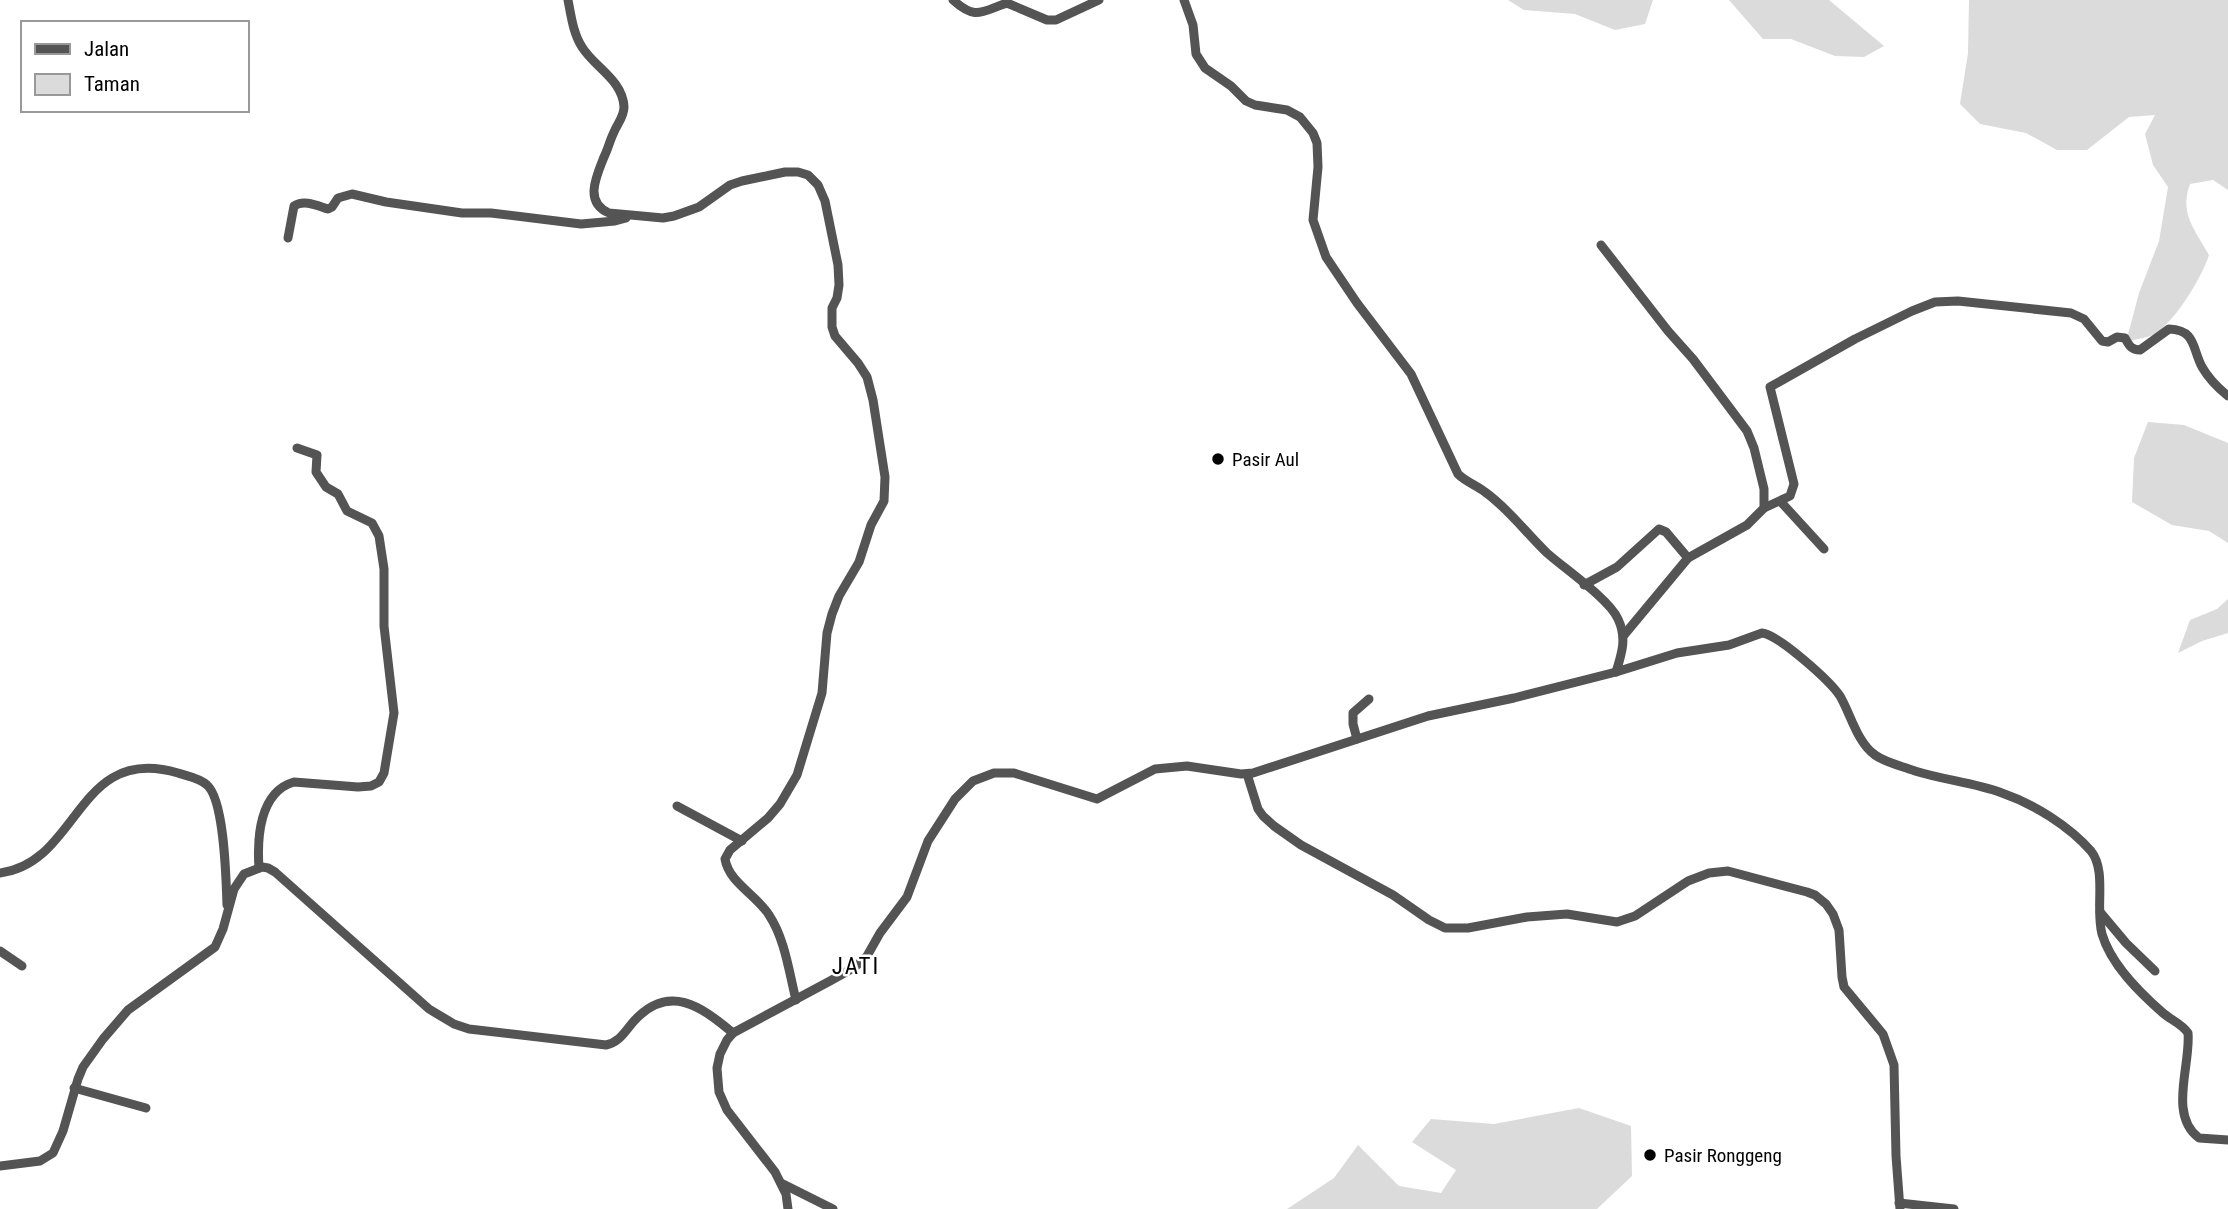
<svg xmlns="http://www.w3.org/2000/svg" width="2228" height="1209" font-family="'Roboto Condensed',sans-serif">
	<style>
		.green { fill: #dbdbdb }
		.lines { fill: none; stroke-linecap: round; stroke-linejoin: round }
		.minor { stroke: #545454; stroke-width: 9 }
		.poi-dot { fill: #000; stroke: #fff; stroke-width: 2.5 }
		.labels { text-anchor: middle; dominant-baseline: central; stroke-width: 5; stroke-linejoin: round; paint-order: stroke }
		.poi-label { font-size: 19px; fill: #000; stroke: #fff; text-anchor: start }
		.quarter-label { font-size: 23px; letter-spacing: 2px; fill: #000; stroke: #fff }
	</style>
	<rect width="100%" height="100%" fill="#fff"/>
	<g class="green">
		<polygon points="1508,0 1653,0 1645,24 1615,30 1575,14 1524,10"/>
		<polygon points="1729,0 1829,0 1884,46 1864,57 1835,56 1791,39 1763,39"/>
		<path d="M1969,0H2228V190L2213,180L2190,184C2179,213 2195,230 2209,255C2201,279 2178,316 2158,332C2150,338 2135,339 2126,342L2139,293L2159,241L2168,187L2153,165L2145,134L2155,115L2129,117L2087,150H2057L2026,133L1980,124L1960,104L1968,53Z"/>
		<polygon points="2148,422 2184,425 2228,443 2228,543 2209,531 2172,525 2132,502 2134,458"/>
		<polygon points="2228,599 2228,633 2202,641 2178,653 2190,620 2217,609"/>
		<polygon points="1579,1108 1631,1126 1632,1176 1597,1209 1287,1209 1334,1178 1358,1145 1399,1186 1441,1193 1456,1170 1412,1142 1431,1119 1494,1124"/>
	</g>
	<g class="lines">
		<g class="minor">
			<path d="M568,0C571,15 573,33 582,47C594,67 623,80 624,107C624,117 617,124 614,132C610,140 608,149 604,157C596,177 584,202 609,213L663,218L674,216L699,207L730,185L742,181L785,172H798L808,175L818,185L825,201L838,265L839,285L837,298L832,308V327L835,336L858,363L867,377L873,400L885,477L884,501L871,525L859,562L839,596L832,614L827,633L822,693L797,775L780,804L768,818L730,850L725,859C729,883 757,895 769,915C785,939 789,972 796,1000"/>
			<path d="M953,0C976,21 982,11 1007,3L1047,20H1056L1099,0"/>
			<path d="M1184,0L1193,25L1196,54L1205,68L1231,86L1246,101L1255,105L1287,110L1300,117L1313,133L1317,143L1318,167L1313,220L1326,257L1357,303L1411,374L1458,474C1466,482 1476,485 1485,492C1509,509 1526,533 1547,553C1565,569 1609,599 1618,619C1627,638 1622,653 1616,672"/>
			<path d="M288,238L294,206C304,199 318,206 328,209L332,207L338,198L352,194L386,202L462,213H491L581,224L615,221L626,218"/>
			<polyline points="1781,502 1824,549"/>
			<path d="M1764,508L1790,496L1794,484L1770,387L1855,339L1912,311L1935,302L1958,301L2071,313L2084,319L2102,341L2108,342L2117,337L2125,338C2129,345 2131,350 2140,350L2169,329C2196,330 2192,348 2202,367C2209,379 2218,388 2228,396"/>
			<polyline points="1584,585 1617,567 1659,529 1666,532 1688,558 1747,525 1764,508 1764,489 1754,448 1747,431 1693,359 1668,331 1601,245"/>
			<polyline points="1624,635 1688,558"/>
			<polyline points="1357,739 1353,724 1353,713 1369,699"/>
			<polyline points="1247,774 1258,809 1263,816 1274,826 1301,845 1393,895 1429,920 1445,928 1468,928 1527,917 1567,914 1617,922 1635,916 1688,881 1709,873 1728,871 1807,892 1815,895 1826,904 1833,914 1839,930 1842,977 1844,987 1883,1034 1894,1065 1896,1156 1900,1209"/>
			<polyline points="677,806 742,841"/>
			<path d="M259,868C257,839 259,792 294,782L358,787L371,786L379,782L384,773L394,713L384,626V569L379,536L372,523L347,511L338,494L326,487L316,472L317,455L297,448"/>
			<path d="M0,873C80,863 76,743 178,773C187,776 200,778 207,785C225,801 226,881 227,905"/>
			<polyline points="2100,912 2126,943 2155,971"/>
			<polyline points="0,951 22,966"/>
			<polyline points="74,1088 146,1108"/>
			<path d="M0,1166L40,1161L53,1153L63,1131L78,1079L83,1067L103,1039L128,1010L215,947L223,929L234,889L244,874L262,867L268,868L275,872L429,1009L454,1024L469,1029L606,1045C620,1042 625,1031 634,1021C669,983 701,1006 733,1033"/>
			<polyline points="781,1183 833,1209"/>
			<polyline points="1899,1203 1954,1209"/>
			<path d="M788,1209L786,1194L775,1172L727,1110L719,1092L717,1068L720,1054L727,1040L733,1033L830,981L855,967L867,956L880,933L907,897L928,841L955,799L973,781L994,773H1014L1097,799L1155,769L1187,766L1241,774L1253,773L1428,716L1514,698L1616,672L1677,653L1729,645L1762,633C1779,635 1830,681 1840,696C1851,715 1857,742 1875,755C1886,763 1902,766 1915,771C1944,780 1975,783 2002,793C2034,804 2069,826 2091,851C2107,871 2095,908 2102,934C2111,965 2140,993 2163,1013C2171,1020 2182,1024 2188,1033C2191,1065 2168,1115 2199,1138L2228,1140"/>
		</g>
	</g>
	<g class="poi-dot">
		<circle cx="1218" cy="459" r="7"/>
		<circle cx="1650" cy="1155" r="7"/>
	</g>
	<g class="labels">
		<g class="poi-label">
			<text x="1232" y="459">Pasir Aul</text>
			<text x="1664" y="1155">Pasir Ronggeng</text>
		</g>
		<g class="quarter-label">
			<text x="856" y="966">JATI</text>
		</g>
	</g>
	<rect x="21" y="21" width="228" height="91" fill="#ffffff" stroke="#999999" stroke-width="2"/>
	<rect x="35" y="44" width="35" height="10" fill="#545454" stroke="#999999" stroke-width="2"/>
	<text x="84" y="56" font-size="21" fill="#000000">Jalan</text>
	<rect x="35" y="74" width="35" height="21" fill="#dbdbdb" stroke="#999999" stroke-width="2"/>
	<text x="84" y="91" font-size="21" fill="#000000">Taman</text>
</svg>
